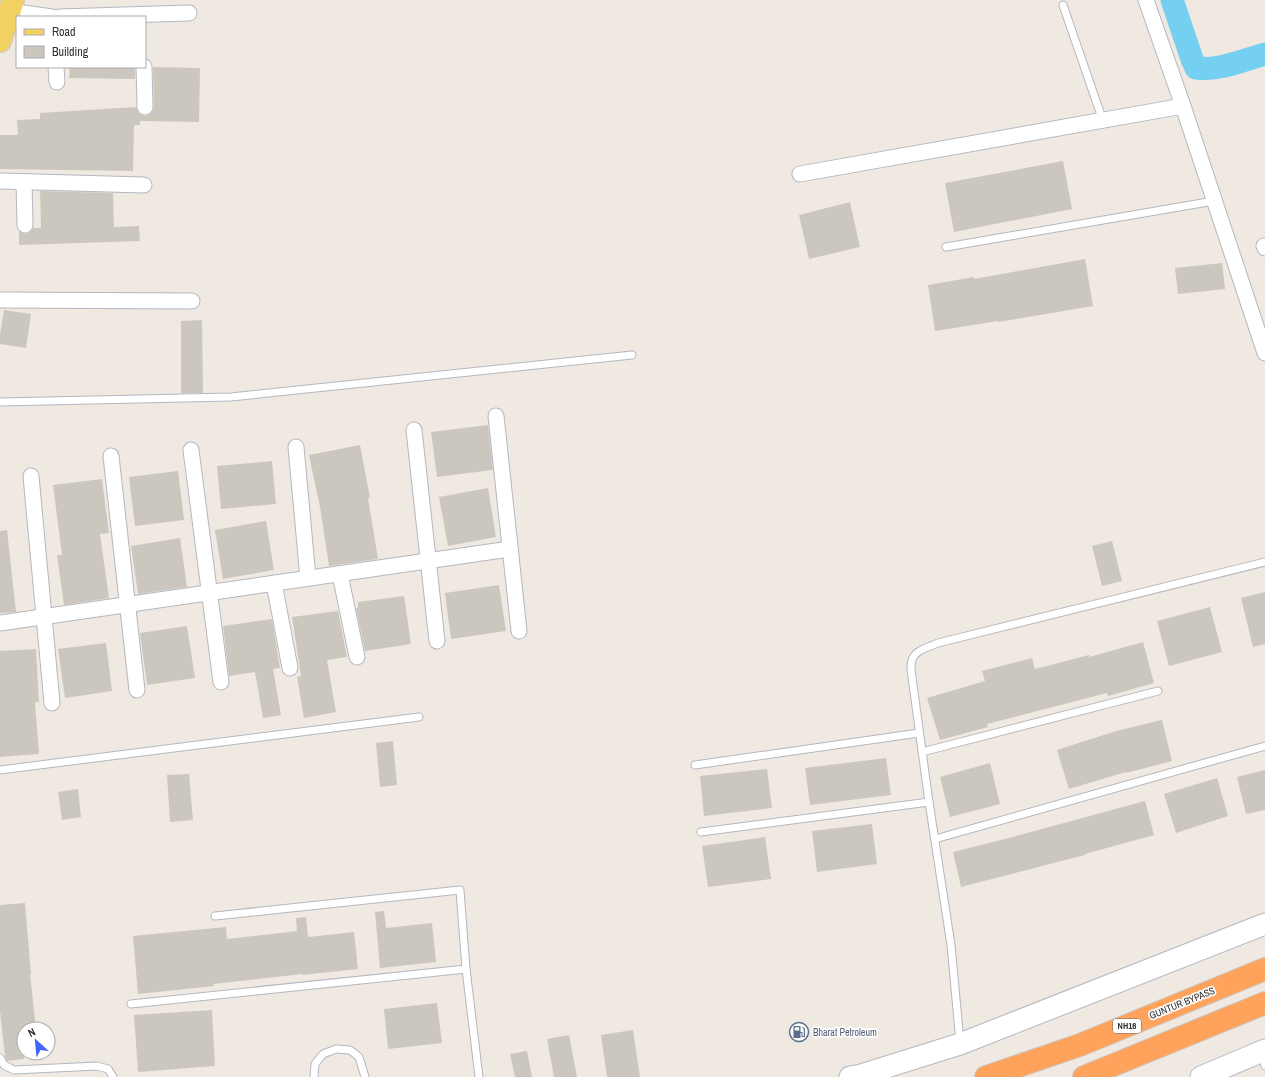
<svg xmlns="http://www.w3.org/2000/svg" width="1265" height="1077" font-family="'Archivo Narrow',sans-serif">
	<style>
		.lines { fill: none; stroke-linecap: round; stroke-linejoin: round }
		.river { stroke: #75cff0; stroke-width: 23 }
		.building { fill: #cbc7bf }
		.lane-casing { stroke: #b4b7c1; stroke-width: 9 }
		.street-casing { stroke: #b4b7c1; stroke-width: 17 }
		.secondary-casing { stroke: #b4b7c1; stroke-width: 23 }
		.primary-casing { stroke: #c9c9c9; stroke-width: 24 }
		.highway-casing { stroke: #c9c9c9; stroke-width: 24 }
		.lane { stroke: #fff; stroke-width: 7 }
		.street { stroke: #fff; stroke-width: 15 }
		.secondary { stroke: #fff; stroke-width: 21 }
		.primary { stroke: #f2d163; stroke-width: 22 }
		.highway { stroke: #ffa35c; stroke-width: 22 }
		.labels { text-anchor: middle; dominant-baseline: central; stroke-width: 3.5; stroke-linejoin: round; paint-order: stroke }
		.shield { fill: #fff; stroke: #6d6d6d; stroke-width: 1 }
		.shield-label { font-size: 9px; font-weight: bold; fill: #2e2e2e }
		.street-label { font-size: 10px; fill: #2e2e2e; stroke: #fff }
		.service-label { font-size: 10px; fill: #4e5e75; stroke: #fff; text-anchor: start }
	</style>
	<rect width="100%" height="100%" fill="#efe9e1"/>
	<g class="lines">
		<path class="river" d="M1172,0L1192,59L1196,68C1219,71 1243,60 1265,54"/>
	</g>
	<g class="building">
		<polygon points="70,67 135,67 135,79 69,78"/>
		<polygon points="153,67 200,68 199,122 140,121 140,125 134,125 133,171 0,169 0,135 18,135 17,120 40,119 40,113 136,107 138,112 141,115 146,116 150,114 153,111 154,107"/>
		<polygon points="1063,161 1072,209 954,232 945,183"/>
		<polygon points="40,191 113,193 114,227 139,226 140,241 19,245 19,231 21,233 26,234 30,232 33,228 41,228"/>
		<polygon points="850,202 860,247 809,259 799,215"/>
		<polygon points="1085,259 1093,306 999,322 998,321 935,331 928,285 974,277 974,279"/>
		<polygon points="1222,263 1225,289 1178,294 1175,268"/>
		<polygon points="4,310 31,314 26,348 0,344 0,334"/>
		<polygon points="202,320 203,393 181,393 181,321"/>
		<polygon points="488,425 493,470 437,477 431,432"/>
		<polygon points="360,445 370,498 368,498 378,559 329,566 320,507 309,455"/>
		<polygon points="272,461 276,504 221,509 217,466"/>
		<polygon points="178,471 184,520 135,526 129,477"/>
		<polygon points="102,479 109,533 100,534 109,598 64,605 57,555 62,555 53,485"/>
		<polygon points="488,488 496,537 448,546 439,497"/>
		<polygon points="266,521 274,570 223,579 215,530"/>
		<polygon points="7,530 16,612 0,613 0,531"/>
		<polygon points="180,538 187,587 138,594 131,546"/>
		<polygon points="1112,541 1122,581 1102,586 1092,546"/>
		<polygon points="499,585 506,631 451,639 445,593"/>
		<polygon points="1265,592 1265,644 1253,647 1241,598"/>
		<polygon points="404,596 411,644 365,651 356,608 358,608 358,602"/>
		<polygon points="1210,607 1222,652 1169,666 1157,621"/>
		<polygon points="338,611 347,657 327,660 336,712 304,718 297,677 301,676 292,617"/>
		<polygon points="272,619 280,668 273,669 281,715 263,718 255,672 229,676 223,626"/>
		<polygon points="187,626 195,678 147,685 140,633"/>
		<polygon points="1143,642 1154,683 1108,696 1107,693 987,724 988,727 940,740 927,698 985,681 982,671 1032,658 1035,669 1089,655 1089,657"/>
		<polygon points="106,643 112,691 65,698 58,649"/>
		<polygon points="36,649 39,702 35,702 39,754 0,757 0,651"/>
		<polygon points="1162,720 1172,761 1126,773 1126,772 1069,789 1057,750 1116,731"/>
		<polygon points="393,741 397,785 380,787 376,743"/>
		<polygon points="886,758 891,795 810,805 805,768"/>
		<polygon points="990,763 1000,804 950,817 940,777"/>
		<polygon points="767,769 772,808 704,816 700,776"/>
		<polygon points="1265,770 1265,810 1246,814 1237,777"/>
		<polygon points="189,774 193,820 170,822 167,775"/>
		<polygon points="1217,778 1228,816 1176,833 1164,794"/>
		<polygon points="78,789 81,817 62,820 58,792"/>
		<polygon points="1145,801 1154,835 1085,854 1085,855 961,887 953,852 1005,839"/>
		<polygon points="872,824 877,864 817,872 812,831"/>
		<polygon points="765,837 771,879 708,887 702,846"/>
		<polygon points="25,903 31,974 30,974 36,1029 24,1029 24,1059 7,1061 5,1056 0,1011 0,905"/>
		<polygon points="384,911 386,928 432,923 436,962 380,968 375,912"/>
		<polygon points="306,917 308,937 354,932 358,969 302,975 302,974 213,984 214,986 138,994 133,936 226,927 227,939 297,931 296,918"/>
		<polygon points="437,1003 442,1043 388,1049 384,1009"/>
		<polygon points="212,1010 215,1066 138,1072 134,1015"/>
		<polygon points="633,1030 640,1077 607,1077 601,1035"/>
		<polygon points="569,1035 577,1077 554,1077 547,1039"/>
		<polygon points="527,1051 532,1077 515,1077 510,1054"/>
	</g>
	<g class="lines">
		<g class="lane-casing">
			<g id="lane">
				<polyline points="1063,5 1103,121"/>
				<polyline points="946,247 1214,201"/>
				<polyline points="0,402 231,397 632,355"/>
				<polyline points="922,752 1158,691"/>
				<polyline points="695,765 919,733"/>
				<polyline points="0,770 419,717"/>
				<polyline points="701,832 929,802"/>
				<polyline points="935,839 1265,746"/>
				<polyline points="215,916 460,890 466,969 479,1077"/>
				<polyline points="131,1004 466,969"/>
				<path d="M960,1042L951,945L929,802L911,670C911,667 911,663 912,660C915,650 929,647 938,643L1265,562"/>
				<polyline points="1262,1053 1265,1066"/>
				<polyline points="0,1058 4,1065 14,1070 97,1066 108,1069 113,1077"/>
				<polyline points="314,1077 315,1064 323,1054 336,1049 350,1050 359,1057 365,1077"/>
			</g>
		</g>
		<g class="street-casing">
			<g id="street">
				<polyline points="1146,0 1183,106 1265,353"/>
				<polyline points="9,11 52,17"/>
				<polyline points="59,17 189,13"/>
				<polyline points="56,67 57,82"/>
				<polyline points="144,67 145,107"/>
				<polyline points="800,174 1183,106"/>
				<polyline points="0,181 144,185"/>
				<polyline points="24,182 25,225"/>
				<polyline points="1264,246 1265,248"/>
				<polyline points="0,300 192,301"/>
				<polyline points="496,416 519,631"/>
				<polyline points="414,430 437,641"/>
				<polyline points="296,447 308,578"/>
				<polyline points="191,450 221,682"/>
				<polyline points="111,456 137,690"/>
				<polyline points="31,476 52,703"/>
				<polyline points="340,574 357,657"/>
				<polyline points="274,583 290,668"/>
				<polyline points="0,623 510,549"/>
			</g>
		</g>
		<g class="secondary-casing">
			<g id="secondary">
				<polyline points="850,1077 861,1075 960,1044 1265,924"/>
				<polyline points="1201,1077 1265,1050"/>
			</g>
		</g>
		<g class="primary-casing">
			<polyline id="primary" points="0,41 13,0"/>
		</g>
		<g class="highway-casing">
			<g id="highway">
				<polyline points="986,1077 1080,1045 1265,969"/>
				<polyline points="1084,1077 1265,1003"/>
			</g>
		</g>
		<use href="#lane" class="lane"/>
		<use href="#street" class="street"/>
		<use href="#secondary" class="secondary"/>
		<use href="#primary" class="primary"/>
		<use href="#highway" class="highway"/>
	</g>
	<defs>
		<g id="fuel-ring" transform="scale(1)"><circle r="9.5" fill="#fff" stroke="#5c6f8a" stroke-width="1.5"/><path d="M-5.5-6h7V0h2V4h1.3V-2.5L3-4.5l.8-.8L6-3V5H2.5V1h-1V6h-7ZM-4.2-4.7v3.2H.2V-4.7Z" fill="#5c6f8a"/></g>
	</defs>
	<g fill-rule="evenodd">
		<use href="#fuel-ring" x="799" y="1032"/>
	</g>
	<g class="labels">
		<rect class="shield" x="1113" y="1019" width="28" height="14" rx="3"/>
		<g class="shield-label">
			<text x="1127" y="1026">NH16</text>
		</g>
		<g class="street-label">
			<text transform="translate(1182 1003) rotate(-22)">GUNTUR BYPASS</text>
		</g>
		<g class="service-label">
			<text x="813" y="1032">Bharat Petroleum</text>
		</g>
	</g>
	<rect x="16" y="16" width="130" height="52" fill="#ffffff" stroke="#ababab"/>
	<rect x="24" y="29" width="20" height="6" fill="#f2d163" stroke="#ababab"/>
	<text x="52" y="36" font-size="12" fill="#2e2e2e">Road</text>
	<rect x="24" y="46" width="20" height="12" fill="#cbc7bf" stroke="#ababab"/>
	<text x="52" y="56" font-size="12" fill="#2e2e2e">Building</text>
	<g transform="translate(36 1041) rotate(333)"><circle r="19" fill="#ffffff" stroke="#ababab"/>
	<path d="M0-3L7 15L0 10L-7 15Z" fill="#4264fb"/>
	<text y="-6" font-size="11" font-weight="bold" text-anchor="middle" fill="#2e2e2e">N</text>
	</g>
</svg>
